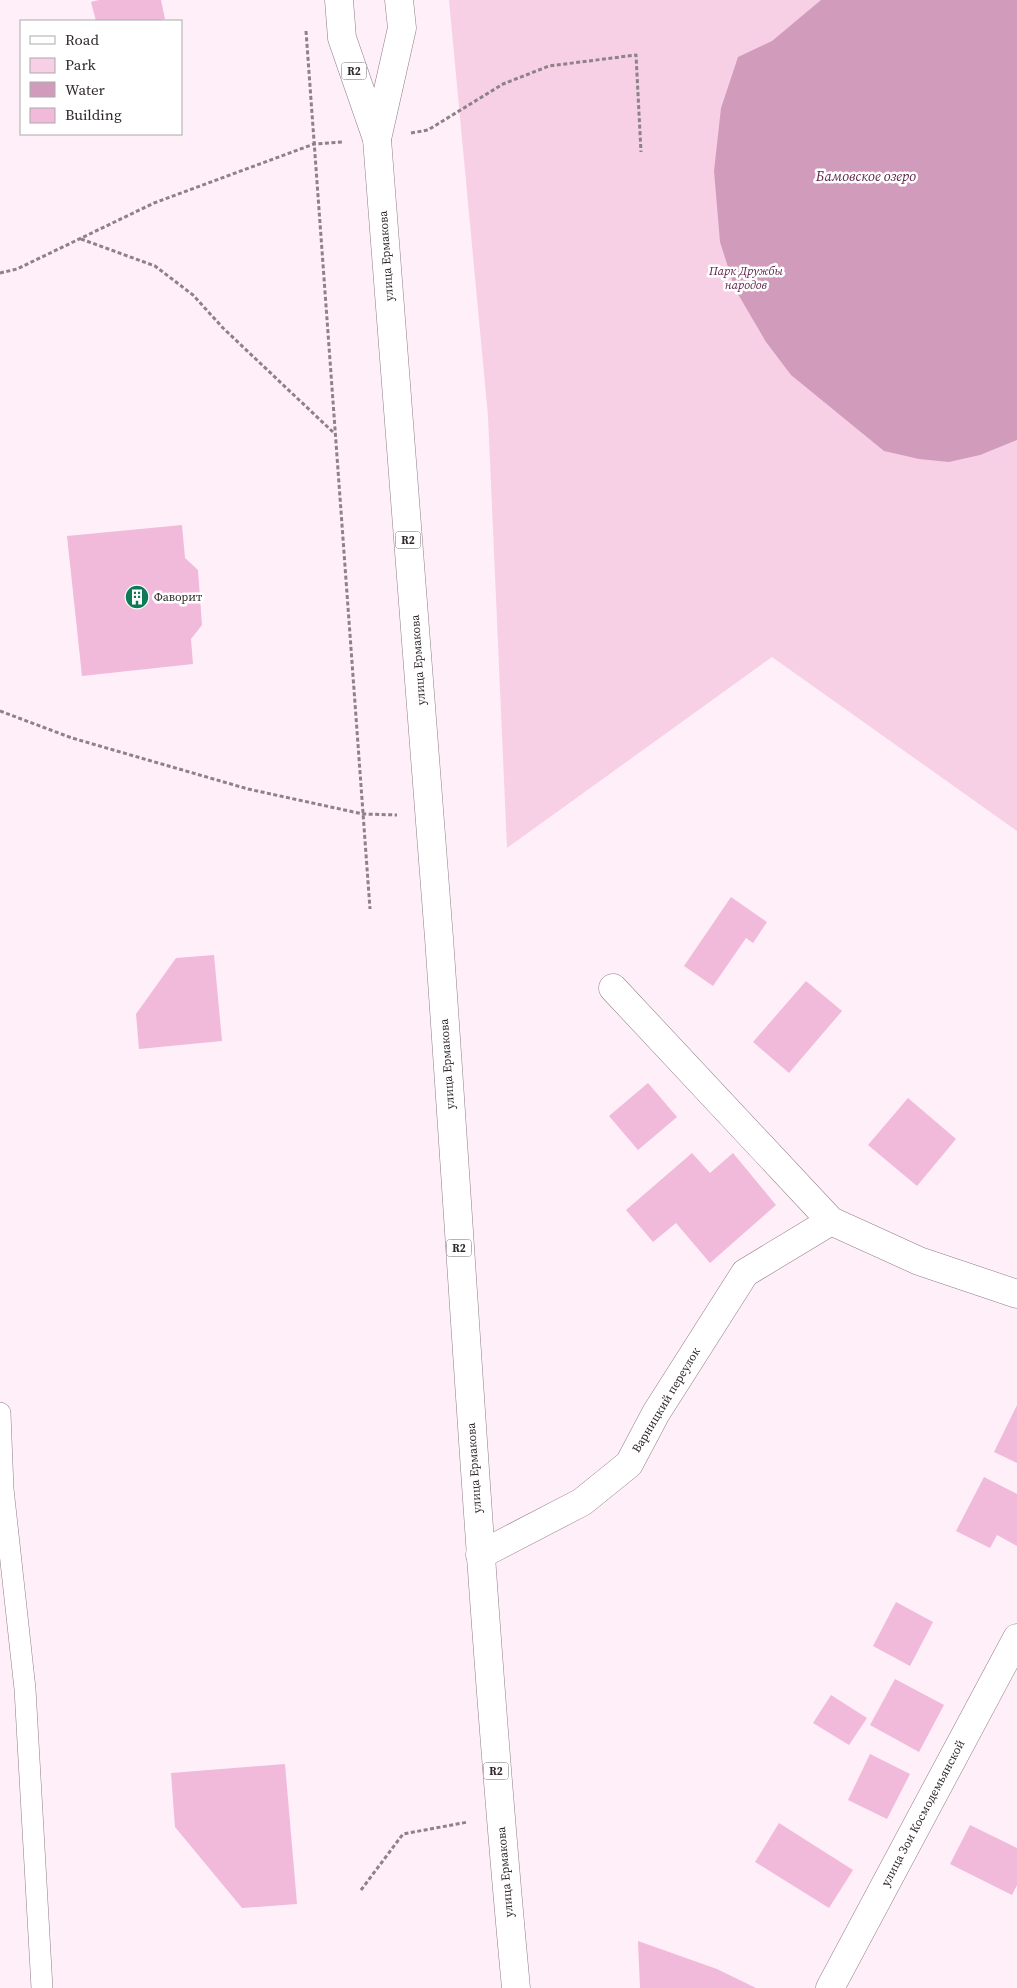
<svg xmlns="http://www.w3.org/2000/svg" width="1017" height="1988" font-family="'Source Serif 4',serif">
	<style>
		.green { fill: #f7d0e6 }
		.water { fill: #d19cbb }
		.building { fill: #f1bada }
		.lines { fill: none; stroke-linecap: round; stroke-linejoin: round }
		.service-casing { stroke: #8f7d87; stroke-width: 22 }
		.minor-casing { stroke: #8f7d87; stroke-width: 29 }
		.primary-casing { stroke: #8f7d87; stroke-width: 29 }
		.path { stroke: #8d8288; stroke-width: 3; stroke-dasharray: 4 2.5; stroke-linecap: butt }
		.service { stroke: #fff; stroke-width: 21 }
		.minor { stroke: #fff; stroke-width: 28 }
		.primary { stroke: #fff; stroke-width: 28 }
		.labels { text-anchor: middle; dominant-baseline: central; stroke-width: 5; stroke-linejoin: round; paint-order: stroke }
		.shield { fill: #fff; stroke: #6d686b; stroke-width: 1 }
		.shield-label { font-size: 11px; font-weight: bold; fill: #2f282c }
		.street-label { font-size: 12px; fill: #2f282c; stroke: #fff }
		.park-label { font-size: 12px; font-style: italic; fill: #60224b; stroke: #fff }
		.poi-label { font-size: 12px; fill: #2f282c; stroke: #fff; text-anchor: start }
		.water-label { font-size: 14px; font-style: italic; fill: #60214b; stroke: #fff }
	</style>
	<rect width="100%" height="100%" fill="#ffeff8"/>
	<polygon class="green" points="449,0 1017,0 1017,831 772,657 507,848 488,416"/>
	<polygon class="water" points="821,0 1017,0 1017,440 980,455 949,462 919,459 884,451 791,375 766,342 735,289 720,242 714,171 721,108 738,57 772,41"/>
	<g class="building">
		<polygon points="99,0 161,0 165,19 156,21 96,21 91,2"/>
		<polygon points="182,525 185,558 198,570 202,625 191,639 193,664 82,676 67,536"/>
		<polygon points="731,897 767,922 753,943 746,938 713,986 684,966"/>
		<polygon points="214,955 222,1041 139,1049 136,1014 176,958"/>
		<polygon points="806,981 842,1011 789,1073 753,1042"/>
		<polygon points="648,1083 677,1117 638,1150 609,1116"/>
		<polygon points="908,1098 956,1139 917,1186 868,1145"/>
		<polygon points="692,1153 710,1173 733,1153 776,1205 710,1263 676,1223 653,1242 626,1210"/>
		<polygon points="1017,1405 1017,1463 994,1452"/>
		<polygon points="984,1477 1017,1494 1017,1546 997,1535 990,1548 956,1531"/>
		<polygon points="896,1602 933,1622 910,1666 873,1646"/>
		<polygon points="895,1679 944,1705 919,1752 870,1725"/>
		<polygon points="831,1695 867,1718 849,1745 813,1723"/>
		<polygon points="870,1754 910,1774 887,1819 848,1800"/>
		<polygon points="285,1764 297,1904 242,1908 175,1827 171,1773"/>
		<polygon points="779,1823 853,1870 829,1908 755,1862"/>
		<polygon points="970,1825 1017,1848 1017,1885 1012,1895 950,1864"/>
		<polygon points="638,1941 717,1969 756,1988 640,1988"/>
	</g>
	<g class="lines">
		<g class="service-casing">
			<polyline id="service" points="0,1413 3,1489 25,1689 42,1988"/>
		</g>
		<g class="minor-casing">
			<g id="minor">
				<polyline points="613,988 831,1221 919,1261 1017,1294"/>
				<polyline points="480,1555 582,1502 629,1464 656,1413 745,1273 831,1221"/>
				<polyline points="830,1988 1017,1638"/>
			</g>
		</g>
		<g class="primary-casing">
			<g id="primary">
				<path d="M339,0L342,38L377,139C398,406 420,672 439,938C464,1288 483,1639 516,1988"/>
				<polyline points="377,139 402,28 399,0"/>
			</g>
		</g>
		<g class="path">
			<polyline points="306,31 370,909"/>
			<polyline points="411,133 428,130 503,84 549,66 636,55 641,152"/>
			<polyline points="81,239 155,266 193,295 223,328 334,433"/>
			<polyline points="0,273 17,269 154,203 314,144 343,142"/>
			<polyline points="0,711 72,738 248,789 363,814 397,815"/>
			<polyline points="361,1890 403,1834 468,1822"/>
		</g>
		<use href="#service" class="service"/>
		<use href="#minor" class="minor"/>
		<use href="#primary" class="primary"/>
	</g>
	<defs>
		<g id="building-disc" transform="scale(1.25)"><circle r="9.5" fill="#0e7b56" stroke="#fff"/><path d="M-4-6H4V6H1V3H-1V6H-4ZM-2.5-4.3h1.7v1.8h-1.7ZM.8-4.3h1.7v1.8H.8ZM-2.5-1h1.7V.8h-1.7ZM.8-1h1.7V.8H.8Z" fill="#fff"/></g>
	</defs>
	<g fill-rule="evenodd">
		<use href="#building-disc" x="137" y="597"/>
	</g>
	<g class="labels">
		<g class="shield">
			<rect x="341.5" y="62.5" width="25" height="17" rx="4"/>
			<rect x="395.5" y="531.5" width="25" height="17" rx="4"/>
			<rect x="446.5" y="1239.5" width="25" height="17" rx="4"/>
			<rect x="483.5" y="1762.5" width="25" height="17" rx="4"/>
		</g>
		<g class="shield-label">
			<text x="354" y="71">R2</text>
			<text x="408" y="540">R2</text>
			<text x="459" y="1248">R2</text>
			<text x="496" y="1771">R2</text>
		</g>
		<g class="street-label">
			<text transform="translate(386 256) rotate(-94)">улица Ермакова</text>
			<text transform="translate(418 660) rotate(-94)">улица Ермакова</text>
			<text transform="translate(447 1064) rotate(-94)">улица Ермакова</text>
			<text transform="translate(666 1400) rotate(-59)">Варницкий переулок</text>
			<text transform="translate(474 1468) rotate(-94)">улица Ермакова</text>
			<text transform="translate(923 1813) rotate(-62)">улица Зои Космодемьянской</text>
			<text transform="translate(505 1872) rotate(-95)">улица Ермакова</text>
		</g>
		<g class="park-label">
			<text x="746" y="271">Парк Дружбы<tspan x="746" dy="14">народов</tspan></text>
		</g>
		<g class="poi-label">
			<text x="154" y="597">Фаворит</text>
		</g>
		<g class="water-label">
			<text x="866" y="176">Бамовское озеро</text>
		</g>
	</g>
	<rect x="20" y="20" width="162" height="115" fill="#ffffff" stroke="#aca9ab"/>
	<rect x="30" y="36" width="25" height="8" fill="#ffffff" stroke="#aca9ab"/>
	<text x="65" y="45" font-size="15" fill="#2f282c">Road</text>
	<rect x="30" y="58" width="25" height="15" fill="#f7d0e6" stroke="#aca9ab"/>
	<text x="65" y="70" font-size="15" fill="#2f282c">Park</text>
	<rect x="30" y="82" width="25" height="15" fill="#d19cbb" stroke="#aca9ab"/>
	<text x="65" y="95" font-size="15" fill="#2f282c">Water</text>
	<rect x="30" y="108" width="25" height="15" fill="#f1bada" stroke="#aca9ab"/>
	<text x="65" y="120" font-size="15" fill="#2f282c">Building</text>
</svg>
